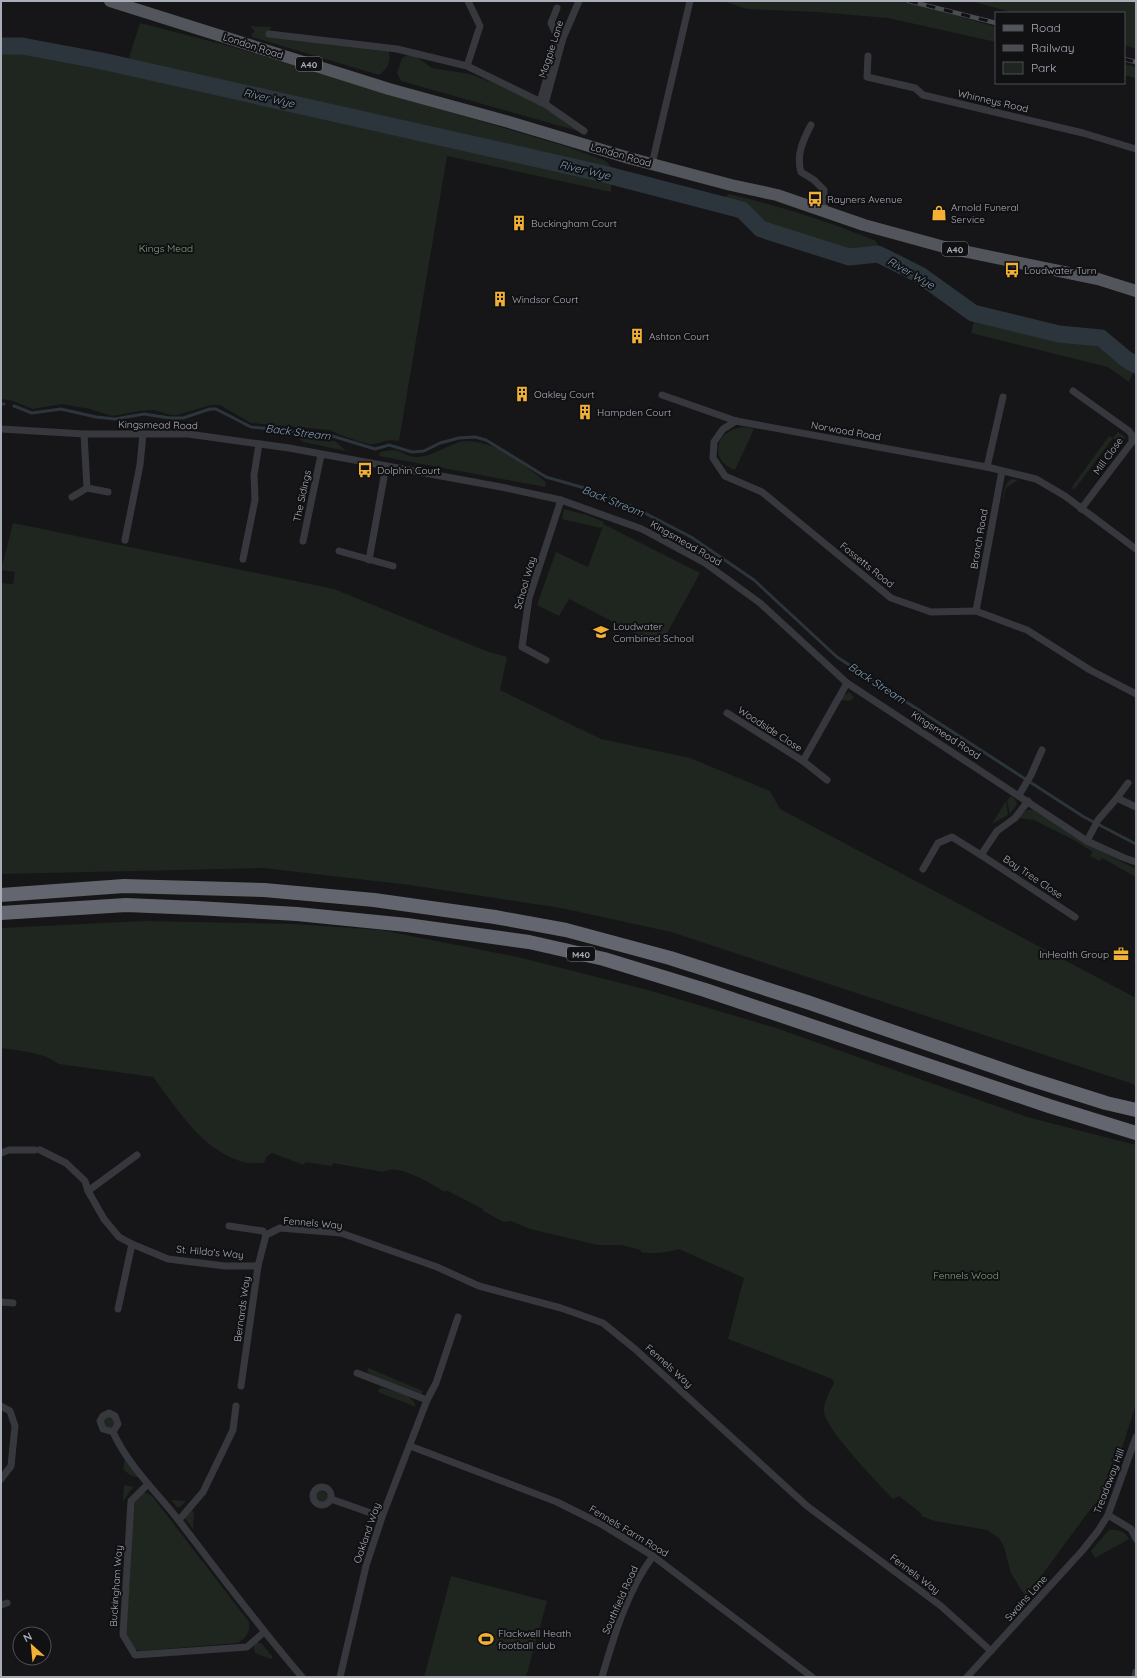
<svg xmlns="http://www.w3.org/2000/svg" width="1137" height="1678" font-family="Quicksand,sans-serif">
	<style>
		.green { fill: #1e261f }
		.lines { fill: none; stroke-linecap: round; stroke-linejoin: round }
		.stream { stroke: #2c353c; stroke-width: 3 }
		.river { stroke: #2c353c; stroke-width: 17 }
		.street { stroke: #37383d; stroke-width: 7 }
		.primary { stroke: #53555c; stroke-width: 12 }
		.highway { stroke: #63666e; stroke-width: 14 }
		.rail-casing { stroke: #4a4c52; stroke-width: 4.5 }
		.rail { stroke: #111113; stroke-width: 3; stroke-dasharray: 9; stroke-linecap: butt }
		.labels { text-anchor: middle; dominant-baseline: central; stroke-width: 4; stroke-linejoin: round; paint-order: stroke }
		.shield { fill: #111113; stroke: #7b7e86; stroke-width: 1 }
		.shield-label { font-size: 9px; font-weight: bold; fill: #a8adb8 }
		.street-label { font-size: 10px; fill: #a8adb8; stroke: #111113 }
		.poi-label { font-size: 10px; fill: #a8adb8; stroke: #111113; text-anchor: start }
		.park-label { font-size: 10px; fill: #7fa381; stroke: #111113 }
		.water-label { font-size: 11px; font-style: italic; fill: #7f9bb3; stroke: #111113 }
	</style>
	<rect width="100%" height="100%" fill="#161618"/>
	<g class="green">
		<polygon points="723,1 906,1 996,27 996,42 888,18 818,12 747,9"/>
		<polygon points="971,1 1136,1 1136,49 1124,45 1124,13 1014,13"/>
		<polygon points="140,23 229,46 565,146 606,161 611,167 128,61"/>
		<path d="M250,26L271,27L268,35L388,50C392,61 388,68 379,75L252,37L251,35L255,31Z"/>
		<path d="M1,50C35,50 64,57 96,66L612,178L611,192L447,156L399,441C386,438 381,444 370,444C364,444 337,434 330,430L251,423L220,405H211L177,415H171L154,410L140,411L112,416L90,409L62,404L33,409L13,401L1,399Z"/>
		<polygon points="408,55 417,57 432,68 470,74 522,94 576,127 578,131 401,81 397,73 402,58"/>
		<polygon points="1124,64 1136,67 1136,78 1124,75"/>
		<path d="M729,194C779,206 829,221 876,241L878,246L861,250H846L791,233L752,218L745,205L724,198Z"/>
		<path d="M977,309C996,317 1015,324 1034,330C1042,332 1050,336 1058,336C1079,336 1093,321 1108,342H1112L1135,367L1129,382L1108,367L971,333Z"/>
		<path d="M744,427L754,429L735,470C708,461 715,429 744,427Z"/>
		<polygon points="1118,432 1125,437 1121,443 1113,438 1074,490 1072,487 1109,436 1113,438"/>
		<polygon points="299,438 335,441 346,451 303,442"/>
		<path d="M464,441C497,441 522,463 546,482L545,487L379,456L380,452C384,451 389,450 392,450C401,450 407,457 416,457C433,457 448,444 464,441Z"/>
		<path d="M1011,479L1018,480L1006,488L1002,506C1004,497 1003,484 1011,479Z"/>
		<polygon points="564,509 587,515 604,522 603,524 700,573 660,646 569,599 559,616 537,605 556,552 588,567 603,526 601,528 562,519"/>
		<polygon points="13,523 334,589 486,651 507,657 500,690 601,739 690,758 770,791 780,809 1136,998 1136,1085 671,932 561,908 410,885 263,868 1,874 1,583 13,584 15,572 1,570"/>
		<polygon points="849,692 854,697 850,701 840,700 844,695"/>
		<polygon points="1011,796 1015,799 1017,804 1010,814 1007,801"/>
		<polygon points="1006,801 1008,815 992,824"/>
		<polygon points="1027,810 1033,810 1086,844 1136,869 1136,877 1102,858 1100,861 1090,856 1093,852 1074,840 1034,820 1018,818"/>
		<path d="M144,921L295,924L381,930L518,957L648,990L776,1028L1027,1117L1136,1145V1404L1110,1486L1089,1511L1039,1579L1028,1590L1030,1596L1027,1599L1011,1573L1004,1547L999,1538L987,1530L935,1521L921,1516L922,1514L899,1496L893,1499C879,1484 826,1430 824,1412C823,1403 830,1391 834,1383L832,1379L728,1339L744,1278L679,1249C665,1253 655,1254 641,1252V1250L621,1245H598L530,1229L511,1221L504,1222L483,1211V1209L446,1190L445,1192C432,1184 397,1162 383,1172L333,1163L332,1166L305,1162L304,1165L272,1153L267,1156L264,1163C256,1163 248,1164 240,1161C200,1148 177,1108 153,1077L59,1064C43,1052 20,1051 1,1048V928Z"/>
		<polygon points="368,1368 423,1391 421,1395 374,1377 367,1371"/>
		<path d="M382,1388C393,1391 414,1394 416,1407L378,1392L379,1389Z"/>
		<polygon points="111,1416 116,1422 112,1428 108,1428 103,1425 104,1419"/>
		<path d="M125,1459L139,1477C133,1478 127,1473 123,1469Z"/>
		<polygon points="124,1485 134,1487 130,1491 123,1502"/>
		<circle cx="321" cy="1497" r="6"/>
		<path d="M142,1492L147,1493L152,1496L249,1622C250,1632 247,1637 238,1643L141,1651L133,1649L126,1641L134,1497Z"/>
		<polygon points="171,1500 186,1501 180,1507 177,1507"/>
		<polygon points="191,1509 194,1513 193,1529 185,1518"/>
		<path d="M1109,1530C1117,1529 1125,1531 1129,1539L1095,1558L1091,1551Z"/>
		<polygon points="451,1576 547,1601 526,1677 424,1677"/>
		<polygon points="255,1642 261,1643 273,1657 271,1659 255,1653 253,1643"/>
	</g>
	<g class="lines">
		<g class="stream">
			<polyline points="1,404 4,404"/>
			<polyline points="14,406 32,413 61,409 96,417 115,419 144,414 170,418 183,418 210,409 216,409 251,427 329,435 375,449 389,445 412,452 424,451 440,443 459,438 475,437 486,440 546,477 588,489 633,507 691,537 754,580 837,657 1084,817 1136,844"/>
		</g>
		<polyline class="river" points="1,46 22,46 102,61 600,173 742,210 761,229 849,257 878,254 920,275 973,313 1059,334 1101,338 1126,359 1136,365"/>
		<g class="street">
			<polyline points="269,34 397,49 467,66 545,104 584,131"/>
			<polyline points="868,56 867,77 915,88 923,95 1083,133 1136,149"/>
			<polyline points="467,66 480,26 468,1"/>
			<polyline points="540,102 558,39 551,23 557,8"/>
			<polyline points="545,104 563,38 579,1"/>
			<path d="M811,125C803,140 796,155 801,172L814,180L824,190L825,212"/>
			<polyline points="652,164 690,1"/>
			<polyline points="1073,391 1129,431 1132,435 1132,442 1081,509"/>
			<polyline points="662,395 736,421 987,467 1036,479 1065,496 1136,549"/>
			<polyline points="736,421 723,429 714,442 713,458 725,476 762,492 891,598 931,612 976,611 1027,630 1090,670 1136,694"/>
			<polyline points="1,429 84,434 188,434 289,448 501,487 561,500 642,529 705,563 760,603 847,683 1087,841 1122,857 1136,862"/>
			<polyline points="987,467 1003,397"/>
			<polyline points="87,488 108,492"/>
			<polyline points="72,497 87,488 84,434"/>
			<polyline points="125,540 140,465 143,434"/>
			<polyline points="303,541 321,455"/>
			<polyline points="339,551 393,566"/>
			<polyline points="243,559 255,500 254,475 259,444"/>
			<polyline points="369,560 386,466"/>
			<polyline points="976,611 1002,471"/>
			<polyline points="546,660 522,647 529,598 561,500"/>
			<polyline points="727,713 803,761 847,683"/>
			<polyline points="803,761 827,780"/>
			<polyline points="1019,795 1031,775 1042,750"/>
			<polyline points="1117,798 1128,783"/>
			<polyline points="1087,841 1098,820 1117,798 1136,807"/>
			<polyline points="981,855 997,831 1015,818 1028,801"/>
			<polyline points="923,869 938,843 952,837 981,855 1075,917"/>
			<polyline points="40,1150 66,1163 85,1181 88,1191 104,1219 119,1237 132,1244 168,1259 225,1266 258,1266"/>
			<polyline points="1,1153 9,1150 35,1150"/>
			<polyline points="88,1191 137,1155"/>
			<polyline points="229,1226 263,1231 266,1235"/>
			<polyline points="266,1235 280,1228 341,1233 437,1267 479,1286 561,1308 603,1323 635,1349 807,1506 941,1606 991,1651"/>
			<polyline points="1,1302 13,1303"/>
			<polyline points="118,1309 132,1244"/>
			<polyline points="357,1373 427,1400"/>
			<polyline points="241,1386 258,1266 266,1235"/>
			<polyline points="1,1406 10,1411 15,1426 11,1466 1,1479"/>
			<path d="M113,1432L118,1424L115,1416L109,1413L103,1416L100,1421L103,1429L113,1432C129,1467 157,1492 180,1522C220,1574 259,1627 302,1677"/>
			<polyline points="410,1446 557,1502 601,1524 653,1556 812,1677"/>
			<polyline points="148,1484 131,1501 123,1635 135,1655 247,1647 264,1632"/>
			<circle cx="322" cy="1496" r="9"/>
			<polyline points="331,1499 382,1517"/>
			<polyline points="1108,1515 1131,1529 1136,1539"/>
			<polyline points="179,1520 203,1492 233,1430 236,1406"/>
			<polyline points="1,1605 7,1603"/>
			<polyline points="340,1677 366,1566 382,1517 427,1400 436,1383 458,1317"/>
			<path d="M602,1677C614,1636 627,1591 653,1556"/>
			<polyline points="967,1677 1082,1551 1098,1531 1108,1515 1136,1437"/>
			<polyline points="1135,1677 1136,1672"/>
		</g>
		<polyline class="primary" points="110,1 389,89 509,122 629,158 731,185 777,195 864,225 948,248 1098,279 1136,291"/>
		<g class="highway">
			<polyline points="1,895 124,886 264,890 374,900 495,917 566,930 670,958 807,1002 1027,1078 1106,1103 1136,1110"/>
			<polyline points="1,913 126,905 197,908 297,914 407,925 529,942 604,959 705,990 1049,1106 1136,1133"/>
		</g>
		<g class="rail-casing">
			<g id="rail">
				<polyline points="909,1 996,23"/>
				<polyline points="1124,59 1136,62"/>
			</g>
		</g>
		<use href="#rail" class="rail"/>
	</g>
	<defs>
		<g id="bus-bare" transform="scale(1.2)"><path d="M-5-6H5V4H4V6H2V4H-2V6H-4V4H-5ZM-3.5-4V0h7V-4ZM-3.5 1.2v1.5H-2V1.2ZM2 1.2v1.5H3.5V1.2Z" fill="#f2b134" stroke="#111113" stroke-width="2.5" paint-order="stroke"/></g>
		<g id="shop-bare" transform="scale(1.2)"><path d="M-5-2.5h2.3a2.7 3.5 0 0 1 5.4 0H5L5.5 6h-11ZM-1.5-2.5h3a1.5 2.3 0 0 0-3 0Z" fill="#f2b134" stroke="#111113" stroke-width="2.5" paint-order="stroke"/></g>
		<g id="building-bare" transform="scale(1.2)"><path d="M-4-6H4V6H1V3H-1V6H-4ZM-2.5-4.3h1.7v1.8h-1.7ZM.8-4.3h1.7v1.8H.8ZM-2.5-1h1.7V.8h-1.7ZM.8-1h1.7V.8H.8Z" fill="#f2b134" stroke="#111113" stroke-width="2.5" paint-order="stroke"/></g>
		<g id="school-bare" transform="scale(1.2)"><path d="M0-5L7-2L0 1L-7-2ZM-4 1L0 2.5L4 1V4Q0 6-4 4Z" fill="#f2b134" stroke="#111113" stroke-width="2.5" paint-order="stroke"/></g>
		<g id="office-bare" transform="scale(1.2)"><path d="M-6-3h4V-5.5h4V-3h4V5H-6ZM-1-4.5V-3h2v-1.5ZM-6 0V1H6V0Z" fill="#f2b134" stroke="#111113" stroke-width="2.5" paint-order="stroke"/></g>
		<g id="stadium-bare" transform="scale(1.2)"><path d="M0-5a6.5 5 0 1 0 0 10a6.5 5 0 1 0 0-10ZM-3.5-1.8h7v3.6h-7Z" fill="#f2b134" stroke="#111113" stroke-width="2.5" paint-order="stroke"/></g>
	</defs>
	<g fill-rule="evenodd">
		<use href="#bus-bare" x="815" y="199"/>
		<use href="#shop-bare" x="939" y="213"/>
		<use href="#building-bare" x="519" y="223"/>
		<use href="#bus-bare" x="1012" y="270"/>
		<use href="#building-bare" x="500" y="299"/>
		<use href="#building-bare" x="637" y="336"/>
		<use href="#building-bare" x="522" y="394"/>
		<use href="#building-bare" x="585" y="412"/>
		<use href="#bus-bare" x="365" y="470"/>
		<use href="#school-bare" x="601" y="632"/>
		<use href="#office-bare" x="1121" y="954"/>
		<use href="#stadium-bare" x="486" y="1639"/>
	</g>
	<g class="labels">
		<g class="shield">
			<rect x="296" y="57" width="26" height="14" rx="3"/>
			<rect x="942" y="242" width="26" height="14" rx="3"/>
			<rect x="567" y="947" width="28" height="14" rx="3"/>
		</g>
		<g class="shield-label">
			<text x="309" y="64">A40</text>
			<text x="955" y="249">A40</text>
			<text x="581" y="954">M40</text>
		</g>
		<g class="street-label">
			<text transform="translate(253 46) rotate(18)">London Road</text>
			<text transform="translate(551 49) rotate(-72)">Magpie Lane</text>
			<text transform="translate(993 101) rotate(13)">Whinneys Road</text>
			<text transform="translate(621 155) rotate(16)">London Road</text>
			<text transform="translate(158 425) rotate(1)">Kingsmead Road</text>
			<text transform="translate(846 431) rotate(10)">Norwood Road</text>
			<text transform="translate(1108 456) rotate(-54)">Mill Close</text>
			<text transform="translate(302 496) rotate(-78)">The Sidings</text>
			<text transform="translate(979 539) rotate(-80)">Branch Road</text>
			<text transform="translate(686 543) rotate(30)">Kingsmead Road</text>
			<text transform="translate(867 565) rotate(39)">Fassetts Road</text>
			<text transform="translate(525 583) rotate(-74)">School Way</text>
			<text transform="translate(770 729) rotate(33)">Woodside Close</text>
			<text transform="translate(946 735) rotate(33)">Kingsmead Road</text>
			<text transform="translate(1033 877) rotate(34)">Bay Tree Close</text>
			<text transform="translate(313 1223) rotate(5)">Fennels Way</text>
			<text transform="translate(210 1252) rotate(5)">St. Hilda's Way</text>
			<text transform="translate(242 1309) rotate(-82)">Bernards Way</text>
			<text transform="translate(669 1366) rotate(42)">Fennels Way</text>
			<text transform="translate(1109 1481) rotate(-69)">Treadaway Hill</text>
			<text transform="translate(629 1531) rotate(31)">Fennels Farm Road</text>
			<text transform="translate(367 1533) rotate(-71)">Oakland Way</text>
			<text transform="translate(915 1574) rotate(37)">Fennels Way</text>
			<text transform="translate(116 1586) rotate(-86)">Buckingham Way</text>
			<text transform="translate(1026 1598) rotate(-48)">Swains Lane</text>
			<text transform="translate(620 1600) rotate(-66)">Southfield Road</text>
		</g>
		<g class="poi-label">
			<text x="827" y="199">Rayners Avenue</text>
			<text x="951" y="207">Arnold Funeral<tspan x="951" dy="12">Service</tspan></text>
			<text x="531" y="223">Buckingham Court</text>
			<text x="1024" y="270">Loudwater Turn</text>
			<text x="512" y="299">Windsor Court</text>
			<text x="649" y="336">Ashton Court</text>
			<text x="534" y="394">Oakley Court</text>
			<text x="597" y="412">Hampden Court</text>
			<text x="377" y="470">Dolphin Court</text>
			<text x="613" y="626">Loudwater<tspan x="613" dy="12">Combined School</tspan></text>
			<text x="1109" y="954" text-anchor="end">InHealth Group</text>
			<text x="498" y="1633">Flackwell Heath<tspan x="498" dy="12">football club</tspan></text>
		</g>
		<g class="park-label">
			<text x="166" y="248">Kings Mead</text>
			<text x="966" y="1275">Fennels Wood</text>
		</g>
		<g class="water-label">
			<text transform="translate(269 98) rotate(13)">River Wye</text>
			<text transform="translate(585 170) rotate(13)">River Wye</text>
			<text transform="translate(911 273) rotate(30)">River Wye</text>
			<text transform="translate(298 432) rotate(7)">Back Stream</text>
			<text transform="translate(613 501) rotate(22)">Back Stream</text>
			<text transform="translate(877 683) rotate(33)">Back Stream</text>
		</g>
	</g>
	<rect width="1137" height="1678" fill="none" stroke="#a8adb8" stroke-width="4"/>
	<rect x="995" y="12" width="130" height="72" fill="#111113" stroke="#4d4f55"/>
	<rect x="1003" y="25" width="20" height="6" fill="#53555c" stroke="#4d4f55"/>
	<text x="1031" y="32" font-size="12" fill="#a8adb8">Road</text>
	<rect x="1003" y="45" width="20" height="6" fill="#4a4c52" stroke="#4d4f55"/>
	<text x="1031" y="52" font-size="12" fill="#a8adb8">Railway</text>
	<rect x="1003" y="62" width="20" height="12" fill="#1e261f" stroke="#4d4f55"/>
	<text x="1031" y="72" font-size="12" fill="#a8adb8">Park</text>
	<g transform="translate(32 1646) rotate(333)"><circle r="19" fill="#111113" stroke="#4d4f55"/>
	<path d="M0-3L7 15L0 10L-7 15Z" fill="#f2b134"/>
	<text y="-6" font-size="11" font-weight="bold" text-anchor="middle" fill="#a8adb8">N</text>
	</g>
</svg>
